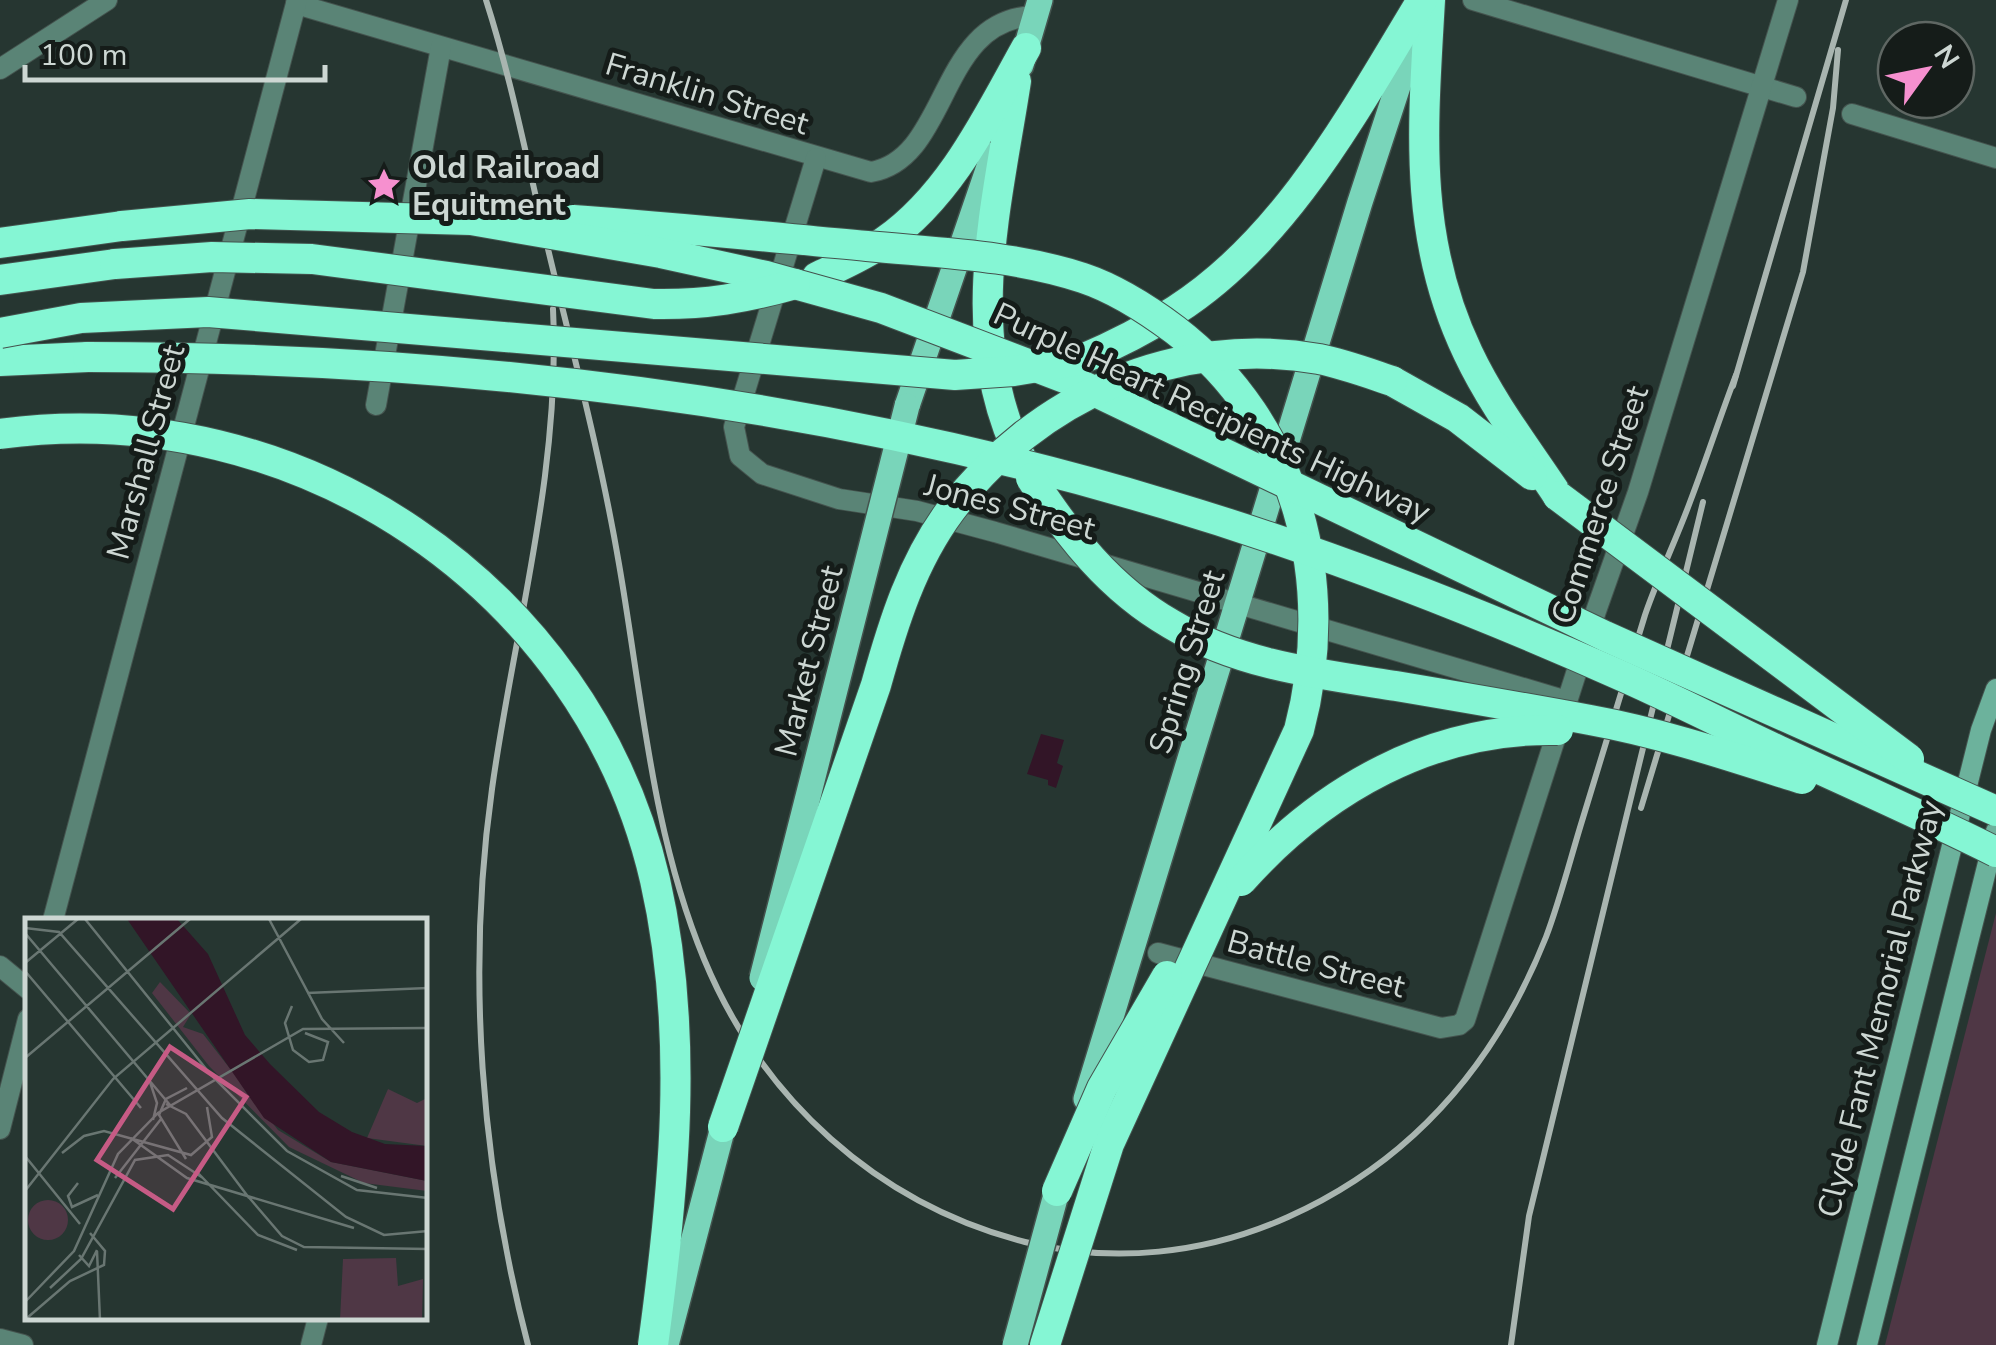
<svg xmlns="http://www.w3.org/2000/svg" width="1996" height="1345" font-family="'Nunito Sans',sans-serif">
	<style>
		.green { fill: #4f3745 }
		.water { fill: #321527 }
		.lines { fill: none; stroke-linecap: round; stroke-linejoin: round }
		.minor-casing { stroke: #44534e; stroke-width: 22 }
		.tertiary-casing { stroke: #44534e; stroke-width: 22 }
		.secondary-casing { stroke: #44534e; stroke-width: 22 }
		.primary-casing { stroke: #44534e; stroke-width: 28 }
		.motorway-casing { stroke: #44534e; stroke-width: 32 }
		.minor { stroke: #5a8476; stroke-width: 20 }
		.tertiary { stroke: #5a8476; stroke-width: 20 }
		.secondary { stroke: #6cb29c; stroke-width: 20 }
		.primary { stroke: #79d5ba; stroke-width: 25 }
		.motorway { stroke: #85f6d4; stroke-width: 30 }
		.rail { stroke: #a9b5b0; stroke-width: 6 }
		.primary-bridge-casing { stroke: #44534e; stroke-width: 28; stroke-linecap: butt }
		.motorway-bridge-casing { stroke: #44534e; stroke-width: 32; stroke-linecap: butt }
		.primary-bridge { stroke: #79d5ba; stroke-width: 25 }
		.motorway-bridge { stroke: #85f6d4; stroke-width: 30 }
		.labels { text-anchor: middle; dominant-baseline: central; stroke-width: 10; stroke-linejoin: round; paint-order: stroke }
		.street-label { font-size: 32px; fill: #cdd7d3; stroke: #151c19 }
		.poi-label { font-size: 32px; font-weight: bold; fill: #cdd7d3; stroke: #151c19; text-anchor: start }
		.inset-road { fill: none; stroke: #697672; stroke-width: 2.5 }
		.view { fill: #c65b85; fill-opacity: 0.15; stroke: #c65b85; stroke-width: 5 }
		.inset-edge { fill: none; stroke: #cdd7d3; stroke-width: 5 }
	</style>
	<rect width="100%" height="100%" fill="#263631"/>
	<polygon class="green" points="1996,913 1996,1345 1885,1345"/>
	<polygon class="water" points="1041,734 1064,740 1057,763 1063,766 1056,788 1048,785 1048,780 1027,774"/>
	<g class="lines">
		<g class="minor-casing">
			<g id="minor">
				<polyline points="1473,0 1796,97"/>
				<path d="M296,4L871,172C951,158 937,17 1036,16"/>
				<polyline points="0,69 107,0"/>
				<polyline points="1852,114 1996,158"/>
				<polyline points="816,158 734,427 740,456 762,474 839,499 917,511 995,532 1567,701"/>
				<polyline points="376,405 441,47"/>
				<polyline points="1158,953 1441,1028 1459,1025 1465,1020 1596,611 1638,492 1788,0"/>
				<polyline points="0,966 28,989"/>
				<polyline points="0,1339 23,1345"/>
				<polyline points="311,1345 318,1318"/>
			</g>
		</g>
		<g class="tertiary-casing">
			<g id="tertiary">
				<polyline points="53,920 297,0"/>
				<polyline points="0,1129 28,1019"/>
			</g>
		</g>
		<g class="secondary-casing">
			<g id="secondary">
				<polyline points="1827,1345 1981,730 1996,689"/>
				<polyline points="1867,1345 1996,831"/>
			</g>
		</g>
		<g class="primary-casing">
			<g id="primary">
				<polyline points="1021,65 1040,0"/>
				<polyline points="907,406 993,155"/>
				<polyline points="1086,1099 1360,202 1420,19"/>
			</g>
		</g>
		<g class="motorway-casing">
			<g id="motorway">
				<path d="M1430,0C1423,125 1412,236 1468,353C1492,404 1527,449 1558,496"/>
				<path d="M1016,81C996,211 960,341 1024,464"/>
				<polyline points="0,243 122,226"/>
				<path d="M817,277C840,266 864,256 885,241C951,195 988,116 1026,48"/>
				<polyline points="0,280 115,264"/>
				<path d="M1080,360C1113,346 1145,330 1176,310C1287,239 1355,110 1422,0"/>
				<polyline points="0,361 88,357"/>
				<polyline points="1392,381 1458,418 1532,475"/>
			</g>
		</g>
		<use href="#minor" class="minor"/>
		<use href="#tertiary" class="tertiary"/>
		<use href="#secondary" class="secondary"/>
		<use href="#primary" class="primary"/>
		<use href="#motorway" class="motorway"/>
		<g class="rail">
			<path d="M486,0C512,81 528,166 548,249C573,353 601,458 619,564C642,696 652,834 704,959C762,1099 877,1204 1025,1242C1113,1264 1206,1254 1288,1217C1413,1161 1496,1063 1546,937C1560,900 1570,860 1582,821C1603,752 1624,684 1645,615C1658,577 1676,540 1690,502C1706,460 1720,417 1736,375"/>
			<polyline points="1733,386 1846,0"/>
			<polyline points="1641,808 1803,272 1833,108 1838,50"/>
			<path d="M528,1345C481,1165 466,973 492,789C514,630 561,472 553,309"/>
			<polyline points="1511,1345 1529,1216 1703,502"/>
		</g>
		<g class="primary-bridge-casing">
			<g id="primary-bridge">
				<polyline points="762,978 907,406"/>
				<polyline points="666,1345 728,1108"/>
				<polyline points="1015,1345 1057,1191"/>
			</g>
		</g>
		<g class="motorway-bridge-casing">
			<g id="motorway-bridge">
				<path d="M573,220C671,227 769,237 867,246C939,253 1014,255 1083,278C1116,289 1147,309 1175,330C1298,424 1338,583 1299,730L1109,1144L1045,1345"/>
				<polyline points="122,226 250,214 471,220 661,253 766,276 881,308 1075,382 1605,636 1996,811"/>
				<path d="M115,264L212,257L312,259L654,304C704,305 747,298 795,284"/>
				<polyline points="0,333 81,318 208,312 955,375 1014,371 1080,360"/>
				<path d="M88,357C451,357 817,399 1165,504C1319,550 1469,608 1615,673C1670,697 1724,725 1778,750C1851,784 1924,816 1996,852"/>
				<path d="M0,434C296,393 587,586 655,880C690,1033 674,1191 653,1345"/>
				<path d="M1031,478C1068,535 1110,589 1171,624C1239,665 1319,674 1396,686C1461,697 1526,708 1590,720C1662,733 1733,757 1802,779"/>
				<polyline points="1558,496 1909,759"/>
				<path d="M1241,881C1323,789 1433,727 1558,730"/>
				<path d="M723,1127L876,685C893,624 912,562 951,510C1036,397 1177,334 1319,359C1344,364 1368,373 1392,381"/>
				<polyline points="1057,1191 1102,1088 1167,976"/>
			</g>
		</g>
		<use href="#primary-bridge" class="primary-bridge"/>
		<use href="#motorway-bridge" class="motorway-bridge"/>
	</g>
	<defs>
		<g id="sight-bare" transform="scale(2.7)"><path d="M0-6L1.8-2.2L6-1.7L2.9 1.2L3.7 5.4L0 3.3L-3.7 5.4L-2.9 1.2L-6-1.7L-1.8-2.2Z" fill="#f690cf" stroke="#151c19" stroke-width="2.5" paint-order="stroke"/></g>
	</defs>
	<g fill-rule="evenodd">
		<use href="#sight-bare" x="384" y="185"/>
	</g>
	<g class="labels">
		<g class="street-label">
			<text transform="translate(707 94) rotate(17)">Franklin Street</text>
			<text transform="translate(1212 413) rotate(25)">Purple Heart Recipients Highway</text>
			<text transform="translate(146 452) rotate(-75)">Marshall Street</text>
			<text transform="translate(1600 505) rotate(-72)">Commerce Street</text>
			<text transform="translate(1010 507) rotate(15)">Jones Street</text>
			<text transform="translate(809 661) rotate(-76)">Market Street</text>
			<text transform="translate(1187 662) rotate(-73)">Spring Street</text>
			<text transform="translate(1316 964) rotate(15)">Battle Street</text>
			<text transform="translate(1880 1009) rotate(-76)">Clyde Fant Memorial Parkway</text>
		</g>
		<g class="poi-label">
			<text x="412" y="167">Old Railroad<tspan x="412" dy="37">Equitment</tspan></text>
		</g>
	</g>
	<g transform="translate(25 918)">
		<rect width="402" height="402" fill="#263631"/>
		<path d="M135,64L166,96L158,109L178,116L253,212L306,244L402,263V273L339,265L264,229L184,148L127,75ZM363,171L392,185L402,180V228L342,220ZM3 302a20 20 0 1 1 40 0a20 20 0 1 1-40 0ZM371,340L373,368L398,361L397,402H315L318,341Z" fill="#4f3745"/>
		<path d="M102,1H152L183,36L220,117L245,146L294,194L327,214L360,226L402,228V263L306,244L239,200Z" fill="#321527"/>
		<path class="inset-road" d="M60,1L186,157L262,233L332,272L403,280M244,1L297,101L319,125M0,10L34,14L197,200L321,299L359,317L403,313M0,15L145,187M0,45L53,1M0,53L116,190M282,75L403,70M267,88L260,105L268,132L284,144L298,142L303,124L280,115M0,140L165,1M124,161L132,185L128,202M141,186L161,196L224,280M106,220L162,260L329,310M37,235L59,218L79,213L166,237L187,219L182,189M0,238L55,306M161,241L134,197L141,181L162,170M173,255L233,317L272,332M316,258L352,270M90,260L136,201M53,265L43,278L47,289L73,277M0,273L88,161L276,1M221,276L257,318L279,329L403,331M72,333L75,402M54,337L64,348L72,332M25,370L56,341L110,242L143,237L178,260M0,384L49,333L93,236L133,195L278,111L403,110M2,400L45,363L79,347L80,333L65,315"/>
		<path class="view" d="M145,129L221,179L148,291L72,242Z"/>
		<rect width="402" height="402" class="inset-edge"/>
	</g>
	<g transform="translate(1926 70) rotate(57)"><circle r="48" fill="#151c19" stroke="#5f6763" stroke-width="2.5"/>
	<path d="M0-8L18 38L0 25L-18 38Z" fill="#f690cf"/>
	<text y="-15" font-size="28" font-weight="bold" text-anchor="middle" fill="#cdd7d3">N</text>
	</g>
	<path d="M25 65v15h300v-15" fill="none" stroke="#cdd7d3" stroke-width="5"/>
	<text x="40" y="65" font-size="30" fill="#cdd7d3" stroke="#151c19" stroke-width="8" paint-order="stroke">100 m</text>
</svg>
